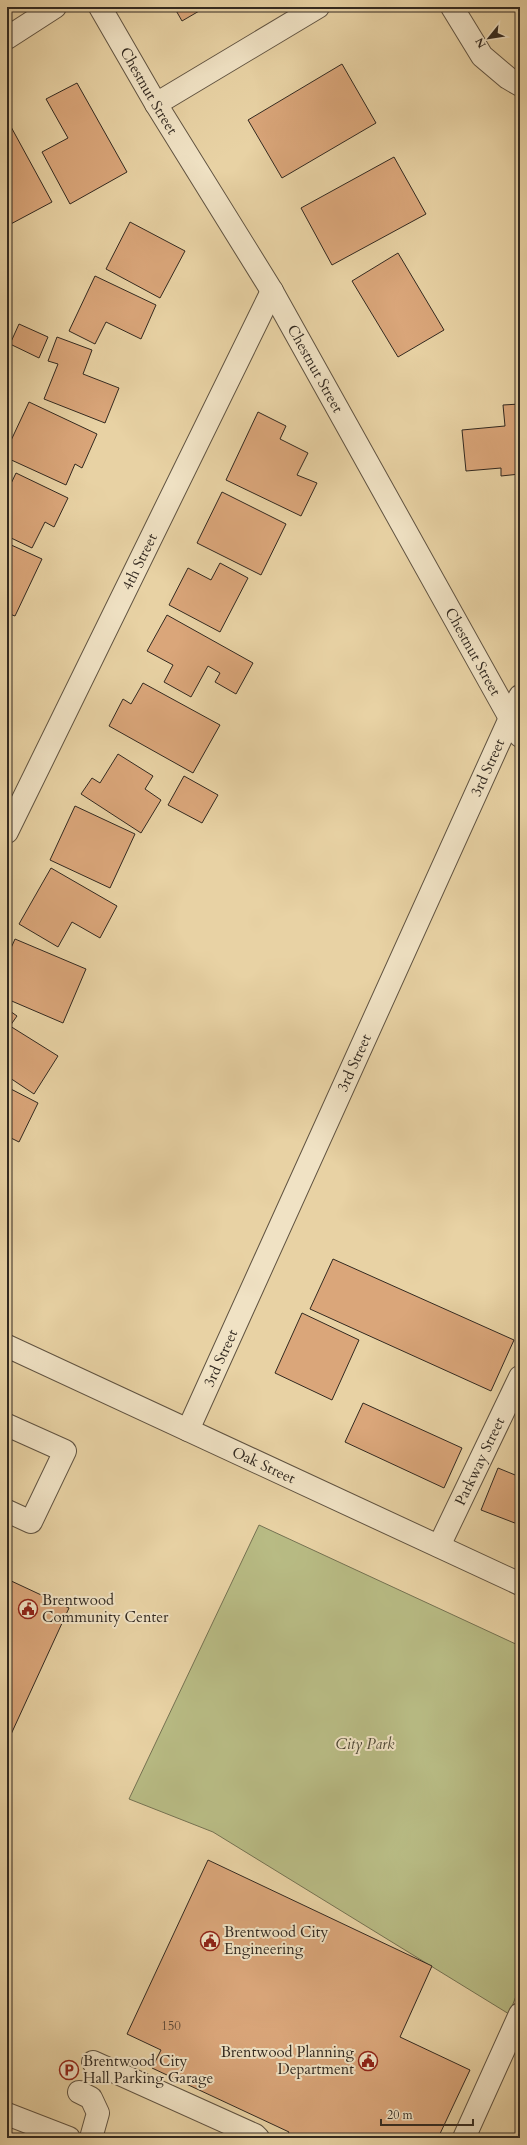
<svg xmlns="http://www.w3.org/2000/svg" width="527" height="2145" font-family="Cardo,serif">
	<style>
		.green { fill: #b8bb84; stroke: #757252 }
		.building { fill: #daa67a; stroke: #322920 }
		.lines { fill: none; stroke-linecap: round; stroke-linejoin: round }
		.minor-casing { stroke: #605341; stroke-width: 24 }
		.minor { stroke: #f0e2c4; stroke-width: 22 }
		.labels { text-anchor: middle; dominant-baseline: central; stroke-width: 4; stroke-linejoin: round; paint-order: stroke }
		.number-label { font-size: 13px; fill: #5c4836 }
		.street-label { font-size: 15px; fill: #322920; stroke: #f0e2c4 }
		.poi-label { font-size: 15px; fill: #322920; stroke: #f0e2c4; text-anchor: start }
		.park-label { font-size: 15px; font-style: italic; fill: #4d4634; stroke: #f0e2c4 }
	</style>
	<rect width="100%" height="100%" fill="#e8d2a4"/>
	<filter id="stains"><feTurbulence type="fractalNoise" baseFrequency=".005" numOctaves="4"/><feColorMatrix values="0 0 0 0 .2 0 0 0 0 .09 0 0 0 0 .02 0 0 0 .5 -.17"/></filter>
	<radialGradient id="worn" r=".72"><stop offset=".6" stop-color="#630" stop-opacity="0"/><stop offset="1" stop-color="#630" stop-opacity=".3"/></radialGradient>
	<polygon class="green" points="259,1525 520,1646 520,1986 509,2014 213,1832 129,1799"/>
	<g class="building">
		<polygon points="174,7 206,7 182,21"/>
		<polygon points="342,64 376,123 282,178 248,120"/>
		<polygon points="77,83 127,172 70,204 42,152 68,138 46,99"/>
		<polygon points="10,125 52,202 7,226 7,127"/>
		<polygon points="394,157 426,214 332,265 301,208"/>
		<polygon points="130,222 185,251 160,298 106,269"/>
		<polygon points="398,253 444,330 398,357 352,281"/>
		<polygon points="95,276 156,305 141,339 106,322 95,344 69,331"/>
		<polygon points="19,324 48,337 39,358 10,344"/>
		<polygon points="57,337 92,350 83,374 119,388 105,423 44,399 58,364 48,361"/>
		<polygon points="29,402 97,434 82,468 75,464 66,485 7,458 7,449"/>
		<polygon points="520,404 520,474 501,476 501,468 466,471 462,430 505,426 503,405"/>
		<polygon points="258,412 286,426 280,439 308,453 297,475 317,483 301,516 226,480"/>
		<polygon points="16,473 68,498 54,527 45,522 32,548 7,536 7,492"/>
		<polygon points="222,492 286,524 261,575 197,543"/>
		<polygon points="9,544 42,559 15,616 7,613 7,549"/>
		<polygon points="220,563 248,578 220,632 169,605 188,568 211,580"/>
		<polygon points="167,615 253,663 236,694 215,682 220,673 208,666 191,697 164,682 173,665 147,651"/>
		<polygon points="143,683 220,725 193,773 109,726 123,699 131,704"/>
		<polygon points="118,754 153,776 145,789 161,800 141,833 81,794 92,778 100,783"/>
		<polygon points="184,776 218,795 202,823 168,805"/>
		<polygon points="75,806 135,834 110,888 50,860"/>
		<polygon points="51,868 117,906 100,938 72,922 58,947 19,924"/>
		<polygon points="15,939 86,969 63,1023 7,999 7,957"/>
		<polygon points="7,1009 17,1016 10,1026 58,1056 34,1094 7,1076"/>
		<polygon points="7,1087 38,1103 19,1142 7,1136"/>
		<polygon points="333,1259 514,1340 491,1391 310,1309"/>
		<polygon points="302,1313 359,1340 332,1400 275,1373"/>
		<polygon points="363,1403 462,1448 444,1488 345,1442"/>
		<polygon points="498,1468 520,1477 520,1525 481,1510"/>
		<polygon points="7,1579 69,1608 7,1743"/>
		<polygon points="208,1860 432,1966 400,2037 470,2070 438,2138 286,2138 289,2132 152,2068 161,2050 127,2034"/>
	</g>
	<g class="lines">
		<g class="minor-casing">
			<g id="minor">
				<path id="s1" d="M100,7L156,104L272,291L520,736"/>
				<polyline points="452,7 482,56 508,78 520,85"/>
				<polyline points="7,38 55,7"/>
				<polyline points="156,104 318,7"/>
				<path id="s2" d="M7,832L272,291"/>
				<path id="s3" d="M7,1346L520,1584"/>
				<polyline points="7,1425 65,1451 31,1522 7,1511"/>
				<path id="s4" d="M188,1430L520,696"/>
				<path id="s5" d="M439,1546L520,1377"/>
				<polyline points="93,2062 255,2135 258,2138"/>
				<polyline points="79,2092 91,2098 98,2113 91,2138"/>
				<polyline points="7,2114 69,2138"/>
				<polyline points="464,2138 520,2014"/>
			</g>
		</g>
		<use href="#minor" class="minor"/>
	</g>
	<defs>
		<g id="civic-ring" transform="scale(1)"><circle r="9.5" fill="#f0e2c4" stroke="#8f2418" stroke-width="1.5"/><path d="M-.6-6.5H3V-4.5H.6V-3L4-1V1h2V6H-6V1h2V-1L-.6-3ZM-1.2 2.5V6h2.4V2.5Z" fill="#8f2418"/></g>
		<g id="parking-ring" transform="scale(1)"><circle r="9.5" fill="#f0e2c4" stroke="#8f2418" stroke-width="1.5"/><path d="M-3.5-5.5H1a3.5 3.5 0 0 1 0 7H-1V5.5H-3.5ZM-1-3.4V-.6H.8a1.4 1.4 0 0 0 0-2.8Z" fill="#8f2418"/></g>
	</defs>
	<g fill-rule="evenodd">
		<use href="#civic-ring" x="28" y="1609"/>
		<use href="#civic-ring" x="210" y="1941"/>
		<use href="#civic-ring" x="368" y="2061"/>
		<use href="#parking-ring" x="69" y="2070"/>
	</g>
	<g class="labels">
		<g class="number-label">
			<text x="171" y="2026">150</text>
		</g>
		<g class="street-label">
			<text stroke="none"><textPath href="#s1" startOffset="97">Chestnut Street</textPath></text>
			<text stroke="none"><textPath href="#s1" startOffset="421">Chestnut Street</textPath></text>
			<text stroke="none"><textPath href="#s2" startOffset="301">4th Street</textPath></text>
			<text stroke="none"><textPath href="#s1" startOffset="745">Chestnut Street</textPath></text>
			<text stroke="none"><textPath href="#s4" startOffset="727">3rd Street</textPath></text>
			<text stroke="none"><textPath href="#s4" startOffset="403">3rd Street</textPath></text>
			<text stroke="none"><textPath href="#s4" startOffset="79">3rd Street</textPath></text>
			<text stroke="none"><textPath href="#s5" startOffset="94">Parkway Street</textPath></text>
			<text stroke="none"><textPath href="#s3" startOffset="283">Oak Street</textPath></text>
		</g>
		<g class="poi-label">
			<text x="42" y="1600">Brentwood<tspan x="42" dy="17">Community Center</tspan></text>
			<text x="224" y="1932">Brentwood City<tspan x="224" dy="17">Engineering</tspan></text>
			<text x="354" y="2052" text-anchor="end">Brentwood Planning<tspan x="354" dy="17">Department</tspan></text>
			<text x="83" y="2061">Brentwood City<tspan x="83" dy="17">Hall Parking Garage</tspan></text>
		</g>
		<g class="park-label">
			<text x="365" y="1744">City Park</text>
		</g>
	</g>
	<rect width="527" height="2145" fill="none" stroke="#e8d2a4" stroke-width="24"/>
	<rect x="8" y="8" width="511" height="2129" fill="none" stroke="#322920" stroke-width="2"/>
	<rect x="12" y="12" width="503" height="2121" fill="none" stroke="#322920"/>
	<g transform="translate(489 38) rotate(240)" stroke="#f0e2c4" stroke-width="3" paint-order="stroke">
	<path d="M0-3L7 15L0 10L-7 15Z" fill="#322920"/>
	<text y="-6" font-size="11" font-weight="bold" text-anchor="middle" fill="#322920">N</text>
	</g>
	<path d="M381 2119v6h92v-6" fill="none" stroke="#322920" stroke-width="2"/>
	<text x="387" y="2119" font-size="12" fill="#322920" stroke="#f0e2c4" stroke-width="3" paint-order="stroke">20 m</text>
	<rect width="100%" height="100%" filter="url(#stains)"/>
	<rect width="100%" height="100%" fill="url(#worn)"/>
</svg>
